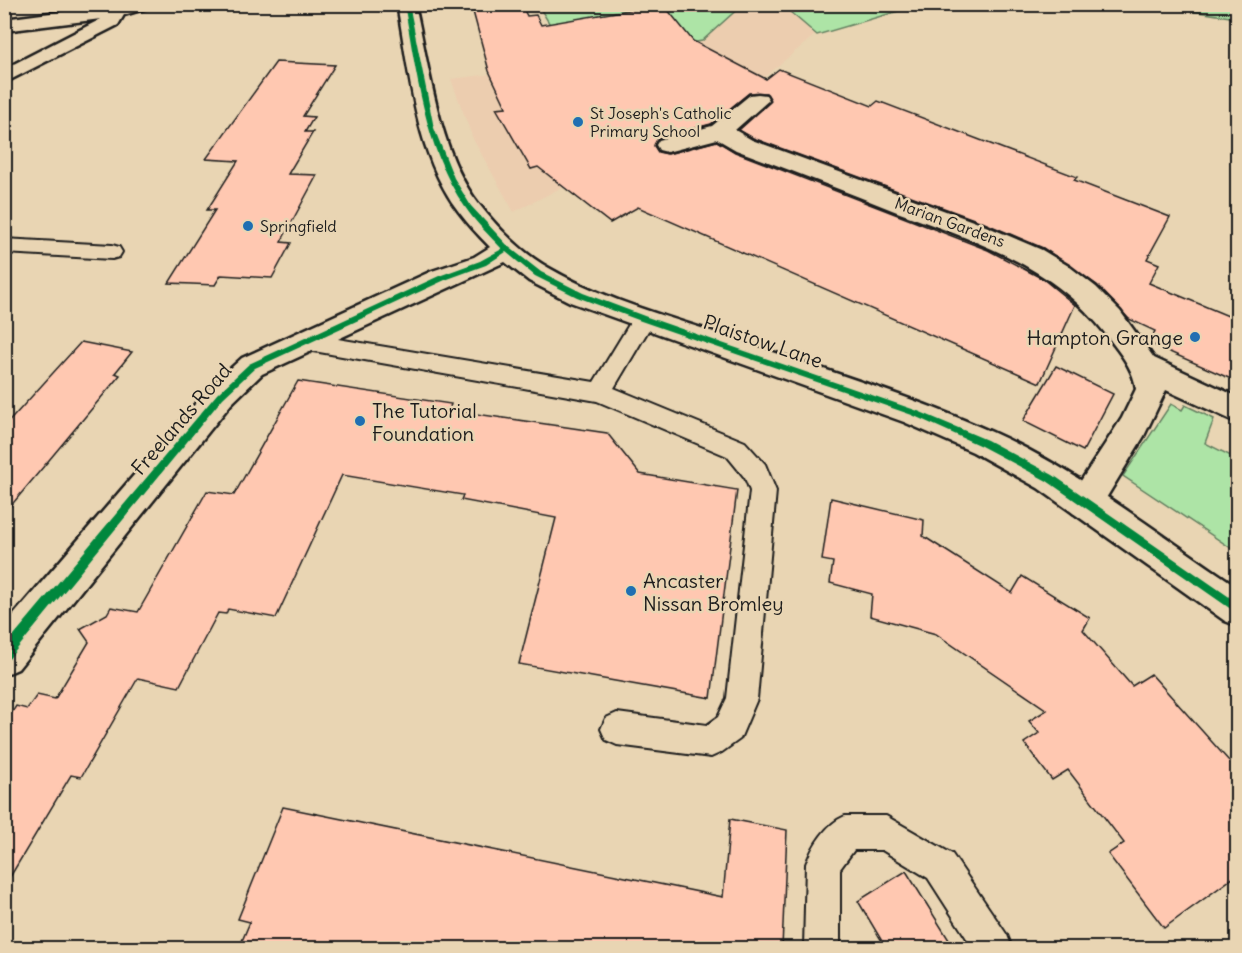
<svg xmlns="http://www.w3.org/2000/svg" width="1242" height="953" font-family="Delius,sans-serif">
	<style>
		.built { fill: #eccdaf }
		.green { fill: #ade4a6; stroke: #648061; stroke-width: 1.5 }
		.building { fill: #ffc8b1; stroke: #1c1c1c; stroke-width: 1.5 }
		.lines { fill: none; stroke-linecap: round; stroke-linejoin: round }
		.service-casing { stroke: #1c1c1c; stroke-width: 4 }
		.minor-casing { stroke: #1c1c1c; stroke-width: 5 }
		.tertiary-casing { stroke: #1c1c1c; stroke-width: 5 }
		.service { fill: #e9d5b3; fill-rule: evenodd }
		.minor { fill: #e9d5b3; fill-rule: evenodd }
		.tertiary { fill: #e9d5b3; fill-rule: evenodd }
		.cycleway-casing { stroke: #e9d5b3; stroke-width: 4 }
		.cycleway { fill: #00873e; fill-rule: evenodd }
		.poi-dot { fill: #1f6fb2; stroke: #e9d5b3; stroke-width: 2 }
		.labels { text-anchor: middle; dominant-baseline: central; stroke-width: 5; stroke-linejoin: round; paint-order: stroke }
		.far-poi-label { font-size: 16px; fill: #1c1c1c; stroke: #e9d5b3; text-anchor: start }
		.far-street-label { font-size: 16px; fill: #1c1c1c; stroke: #e9d5b3 }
		.poi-label { font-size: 20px; fill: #1c1c1c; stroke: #e9d5b3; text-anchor: start }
		.street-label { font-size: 20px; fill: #1c1c1c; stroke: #e9d5b3 }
	</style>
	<rect width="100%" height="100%" fill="#e9d5b3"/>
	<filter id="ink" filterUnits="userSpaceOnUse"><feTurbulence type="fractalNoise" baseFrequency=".0167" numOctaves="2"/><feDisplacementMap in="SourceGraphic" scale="12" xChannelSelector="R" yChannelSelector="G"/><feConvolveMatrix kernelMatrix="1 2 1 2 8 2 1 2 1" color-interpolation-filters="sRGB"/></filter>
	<g filter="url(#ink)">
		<polygon class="built" points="742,5 919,5 815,35 744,94 514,212 473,139 451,79 593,62"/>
		<g class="green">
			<polygon points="538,5 742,5 702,41 611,57 557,36"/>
			<polygon points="782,5 919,5 817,35"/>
			<polygon points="1153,5 1237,5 1237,18"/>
			<polygon points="1171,404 1182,410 1185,405 1214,419 1205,443 1237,459 1237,552 1123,476"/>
		</g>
		<g class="building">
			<polygon points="471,4 521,4 527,16 536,15 541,25 663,4 693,41 766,79 779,69 872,106 878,101 1077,177 1074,180 1170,217 1147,259 1159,264 1149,283 1238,320 1238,382 1149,343 1155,331 1129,319 1097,285 1043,248 982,222 753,138 739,130 770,102 766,93 749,93 711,124 658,138 654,146 658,152 668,154 717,141 735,152 988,250 1043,279 1075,305 1040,383 638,207 610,223 538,167 531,169 496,108 506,107 489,71"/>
			<polygon points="276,62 335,65 303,116 314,117 305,132 313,132 288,174 317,175 281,242 291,243 272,278 221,275 215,285 169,283 215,210 207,210 238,161 206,159"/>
			<polygon points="81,342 132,352 115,373 120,375 4,514 4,427"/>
			<polygon points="1056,366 1113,394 1083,451 1023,421"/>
			<polygon points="298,381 451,404 449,410 607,433 640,474 737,490 711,698 519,664 556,518 461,500 463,495 342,475 276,618 228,609 226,614 218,613 179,687 138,678 81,777 71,775 4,887 5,723 16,706 27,709 37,695 55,699 89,642 80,629 107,614 111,607 138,612 207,491 234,495"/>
			<polygon points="831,498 924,520 923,536 1012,593 1022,576 1090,618 1083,630 1132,686 1151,674 1238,771 1238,874 1164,928 1108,854 1124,843 1068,770 1052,780 1024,743 1039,733 1029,721 1047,710 936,634 870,616 872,594 830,583 833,562 822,560"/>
			<polygon points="283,807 723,897 730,819 787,830 782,948 239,948 250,922 238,919"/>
			<polygon points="906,871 954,948 886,948 858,901"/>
		</g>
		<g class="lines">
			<g class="service-casing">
				<g id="service">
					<polygon points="4,239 112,245 119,247 122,252 119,257 112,259 4,253"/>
					<polygon points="644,311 652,313 655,319 614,388 745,442 765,464 776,491 757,699 740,739 722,752 711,757 617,745 606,740 601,729 606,718 617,713 707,725 718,717 727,698 750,491 745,478 727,456 597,401 308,350 300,348 297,342 300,336 308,334 594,382 636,313"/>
					<path d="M845,816H886L952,854L1007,935L1012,948H973L928,878L882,850H854L840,869V948H804L806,864C813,845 826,824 845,816Z"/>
				</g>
			</g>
			<g class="minor-casing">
				<g id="minor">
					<polygon points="119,4 149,4 147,8 124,15 118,25 4,83 4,69 101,19 4,31 4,19"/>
					<path d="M758,94L766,95L769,100L735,130L752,140L981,224L1042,250L1070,267L1096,287L1120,311L1154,358L1238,397V423L1166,390L1144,436L1097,513L1085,518L1073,513L1068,503L1073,493L1122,418L1136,389C1134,372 1124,358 1114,345C1059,267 983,244 897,212C844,191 790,170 736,150L717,139L667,152L659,150L656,145L659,140L712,126L750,95Z"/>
				</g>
			</g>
			<g class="tertiary-casing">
				<path id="tertiary" d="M397,4H415C429,66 439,153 478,203C497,227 522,253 549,268C606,301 673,318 735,339C821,369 909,395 992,432C1080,471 1158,534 1238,587V626L1225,621L1038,488L973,452L904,422L570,302L529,281L505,262L262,374L231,404L18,669L4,675V626L209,388L242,358L432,271L474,257L490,247C479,236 468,224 459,212C415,154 410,74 397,4Z"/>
			</g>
			<use href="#service" class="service"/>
			<use href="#minor" class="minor"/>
			<use href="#tertiary" class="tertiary"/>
			<g class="cycleway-casing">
				<path id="cycleway" d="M404,4H409L434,128L454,178L471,206L509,247L541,272L583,293L647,317L918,411L987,440L1053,475L1238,603V614L1047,481L981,446L912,415L641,321L577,297L535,276L506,252L486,265L445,280L255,368L223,398L8,660L4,661V647L217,394L249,364L439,276L480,261L502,249C489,235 475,222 465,207C424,148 417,73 404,4Z"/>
			</g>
			<use href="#cycleway" class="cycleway"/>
		</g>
	</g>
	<g class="poi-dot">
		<circle cx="578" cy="122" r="6"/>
		<circle cx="248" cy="226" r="6"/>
		<circle cx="1195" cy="337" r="6"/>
		<circle cx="360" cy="421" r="6"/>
		<circle cx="631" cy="591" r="6"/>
	</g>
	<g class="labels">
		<g class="far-poi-label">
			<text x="590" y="113">St Joseph's Catholic<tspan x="590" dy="18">Primary School</tspan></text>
			<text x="260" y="226">Springfield</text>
		</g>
		<g class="far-street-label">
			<text transform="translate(950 222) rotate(20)">Marian Gardens</text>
		</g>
		<g class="poi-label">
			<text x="1183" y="337" text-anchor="end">Hampton Grange</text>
			<text x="372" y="410">The Tutorial<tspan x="372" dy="23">Foundation</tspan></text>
			<text x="643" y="580">Ancaster<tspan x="643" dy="23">Nissan Bromley</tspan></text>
		</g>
		<g class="street-label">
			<text transform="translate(763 341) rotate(19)">Plaistow Lane</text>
			<text transform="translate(181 419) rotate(-49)">Freelands Road</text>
		</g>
	</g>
	<rect width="1242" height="953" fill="none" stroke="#e9d5b3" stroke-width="24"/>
	<rect x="12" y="12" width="1218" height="929" fill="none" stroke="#1c1c1c" stroke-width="2" filter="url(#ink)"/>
</svg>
